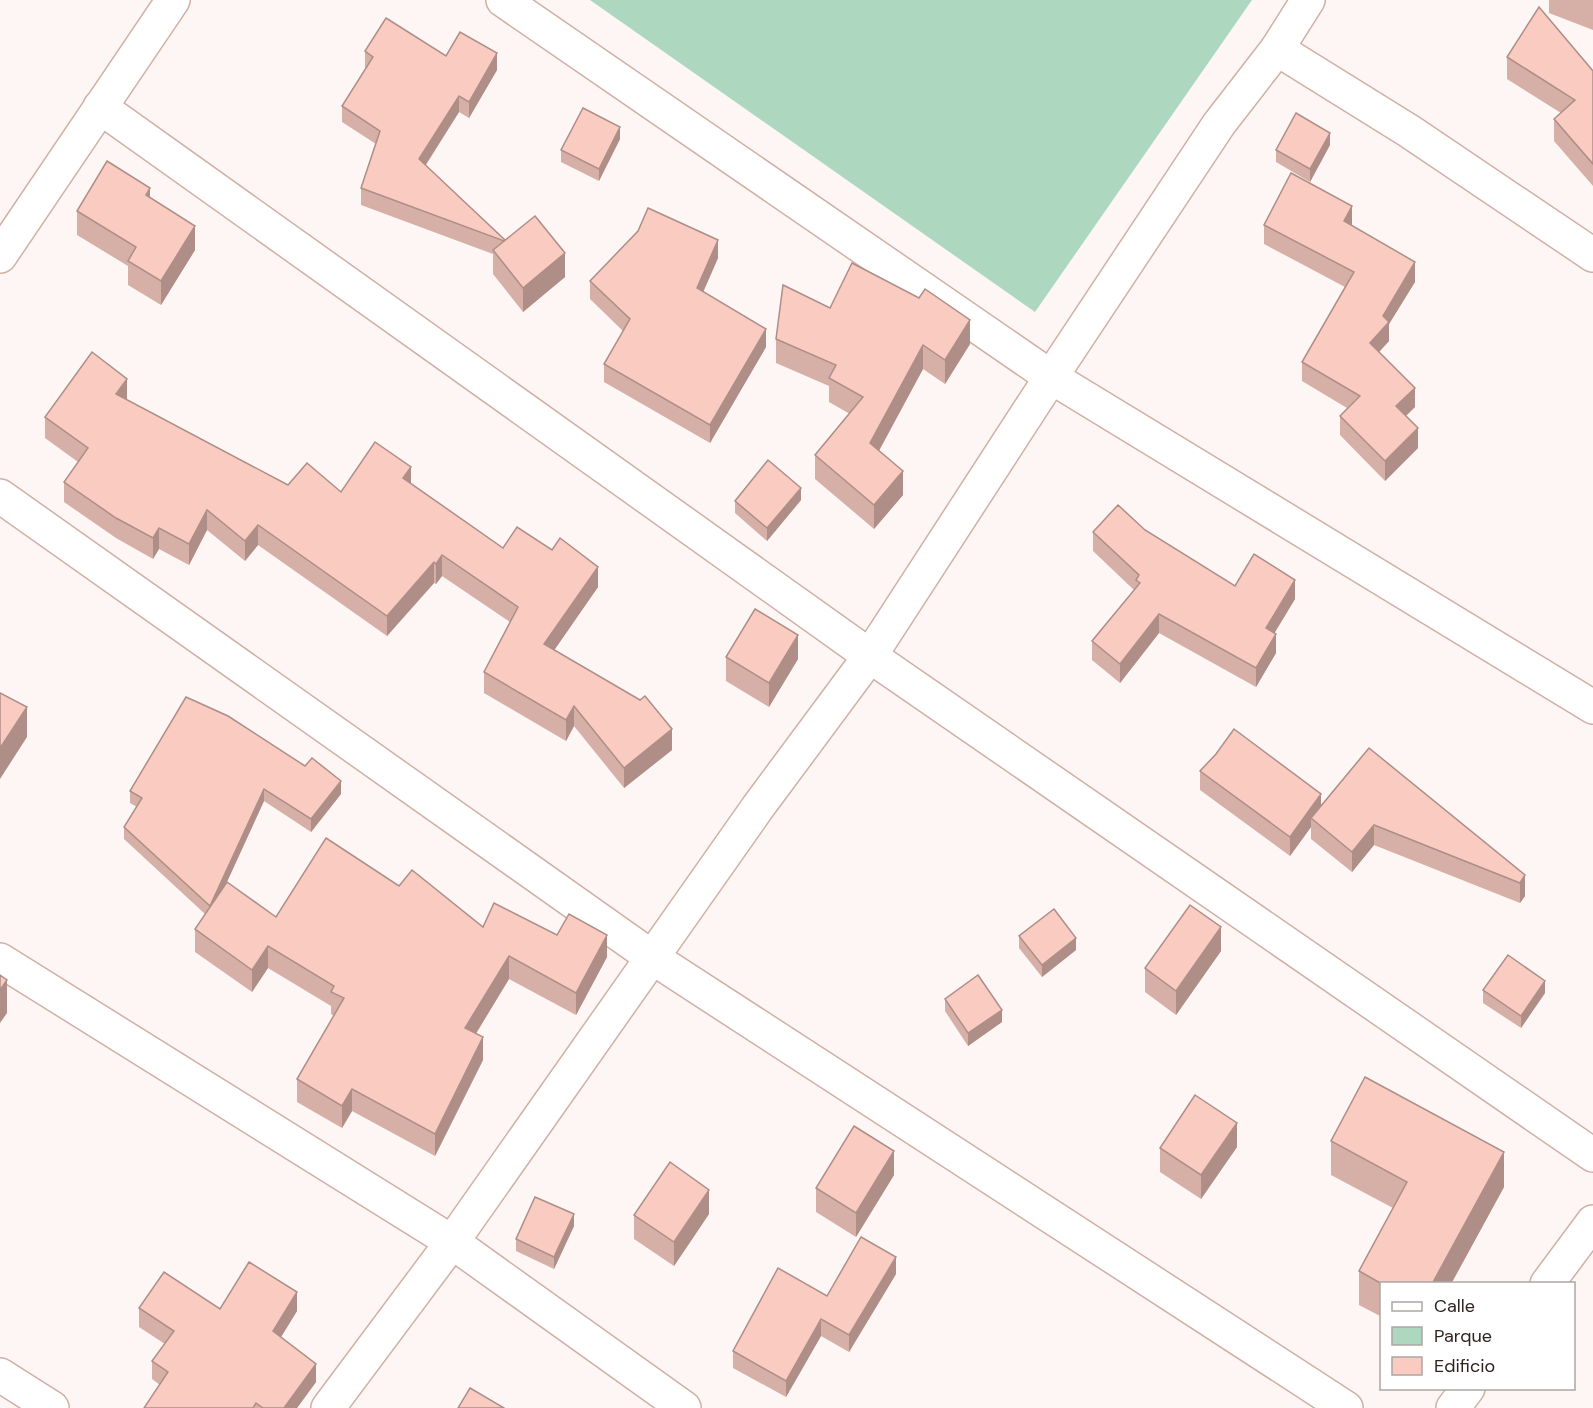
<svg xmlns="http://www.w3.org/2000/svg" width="1593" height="1408" font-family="'DM Sans',sans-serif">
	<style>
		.green { fill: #aed7c0 }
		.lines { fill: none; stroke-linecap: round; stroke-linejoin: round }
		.minor-casing { stroke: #d0b0a5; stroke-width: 36 }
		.minor { stroke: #fff; stroke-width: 33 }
		.wall { fill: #d6afa6 }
		.shaded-wall { fill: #ae8e87 }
		.building { fill: #f9cbc1; stroke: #ae8e87; stroke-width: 1.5 }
	</style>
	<rect width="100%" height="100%" fill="#fdf6f4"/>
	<polygon class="green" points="590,0 1252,0 1035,312"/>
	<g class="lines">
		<g class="minor-casing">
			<g id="minor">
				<polyline points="503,0 1051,377 1593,707"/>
				<polyline points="1277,49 1409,131 1593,255"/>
				<polyline points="100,107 870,656 1593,1155"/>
				<polyline points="0,256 173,0"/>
				<polyline points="0,496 653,958 1346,1408"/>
				<polyline points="0,960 452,1242 684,1408"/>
				<polyline points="1547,1284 1593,1222"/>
				<polyline points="0,1375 52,1408"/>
				<polyline points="328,1408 452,1242 758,807 870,656 1051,377 1219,124 1277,49 1308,0"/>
				<polyline points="1453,1408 1468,1388"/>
			</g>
		</g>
		<use href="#minor" class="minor"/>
	</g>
	<g class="wall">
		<polygon points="1549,0 1593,0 1593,30 1549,13"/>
		<polygon points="365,51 446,56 497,70 469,118 459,112 426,165 505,240 565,277 523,312 493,274 493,254 361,205 361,188 376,144 342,122 342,106 366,68 365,68"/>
		<polygon points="1507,57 1593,71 1593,186 1554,141 1554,119 1561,113 1507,79"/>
		<polygon points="620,139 599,181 561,162 561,150"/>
		<polygon points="1330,145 1310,182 1276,162 1276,150"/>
		<polygon points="150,198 195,250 161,305 128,285 128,266 77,235 77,211"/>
		<polygon points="1264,225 1351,226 1415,282 1389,324 1389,341 1379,352 1415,407 1406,416 1418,448 1385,481 1340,435 1340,416 1347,408 1302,381 1302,362 1345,287 1264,244"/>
		<polygon points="718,258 703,292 766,347 710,443 604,382 604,364 623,331 590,299 590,281"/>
		<polygon points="830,308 970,344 945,384 923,369 879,451 903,495 874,529 815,479 815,455 850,414 829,402 829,386 776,363 776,339"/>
		<polygon points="127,399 127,400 288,485 341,492 411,483 503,548 598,587 554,650 672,750 624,788 574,726 566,741 484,693 484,672 510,622 442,576 436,584 434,583 387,636 258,545 245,561 207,530 189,565 159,549 153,559 116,538 64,502 64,482 78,462 45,438 45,417"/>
		<polygon points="801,500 767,541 735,513 735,501"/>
		<polygon points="1145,530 1235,586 1295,599 1274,633 1276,653 1256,687 1159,633 1120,683 1092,660 1092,641 1134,590 1093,551 1093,532"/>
		<polygon points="726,657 798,659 769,707 726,681"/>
		<polygon points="186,697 341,794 311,832 264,801 225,886 276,917 399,886 483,927 557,935 607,957 576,1015 509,979 476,1034 483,1060 435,1156 352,1111 342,1128 297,1102 297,1079 334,1016 331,1014 331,1006 268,968 252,992 195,952 195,929 205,914 124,839 124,827 137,807 130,803 130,791"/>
		<polygon points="1200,771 1321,806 1525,875 1525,896 1520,903 1374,845 1352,872 1311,839 1311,827 1290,856 1200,790"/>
		<polygon points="1019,936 1076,950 1042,977 1019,948"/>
		<polygon points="1221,951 1176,1015 1145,992 1145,968"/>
		<polygon points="1483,990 1545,993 1521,1028 1483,1003"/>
		<polygon points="945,999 1002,1022 968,1046 945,1011"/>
		<polygon points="1331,1141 1504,1187 1451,1284 1382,1284 1382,1317 1359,1305 1359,1271 1393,1208 1331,1175"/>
		<polygon points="1237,1147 1201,1199 1160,1172 1160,1148"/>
		<polygon points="894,1175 856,1237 816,1212 816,1188"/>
		<polygon points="709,1214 674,1266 634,1239 634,1215"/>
		<polygon points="574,1226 554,1269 516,1251 516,1239"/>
		<polygon points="896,1274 849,1352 821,1336 786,1397 733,1368 733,1351 827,1296"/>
		<polygon points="139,1308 297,1311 281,1337 316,1382 297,1408 144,1408 160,1385 152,1379 152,1361 165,1344 139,1327"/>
	</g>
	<g class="shaded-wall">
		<polygon points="497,53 497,70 469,118 469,102"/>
		<polygon points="459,96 459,112 419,175 419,159"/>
		<polygon points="620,127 620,139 599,181 599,169"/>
		<polygon points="1330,133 1330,145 1310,182 1310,169"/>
		<polygon points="150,188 150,212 146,195"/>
		<polygon points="1352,206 1352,225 1344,241 1344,221"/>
		<polygon points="195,226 195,250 161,305 161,281"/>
		<polygon points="718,240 718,258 697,306 697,288"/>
		<polygon points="565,253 565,277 523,312 523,288"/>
		<polygon points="1415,262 1415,282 1389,324 1389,341 1370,362 1370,343 1383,316"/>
		<polygon points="970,320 970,344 945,384 945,360"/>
		<polygon points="766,329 766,347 710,443 710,425"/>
		<polygon points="923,345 923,369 870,467 870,443"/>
		<polygon points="127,379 127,399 116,415 116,394"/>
		<polygon points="1415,388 1415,407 1396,425 1396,406"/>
		<polygon points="1418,428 1418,448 1385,481 1385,461"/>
		<polygon points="411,467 411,487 403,478"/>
		<polygon points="903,471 903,495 874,529 874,505"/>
		<polygon points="801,488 801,500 767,541 767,528"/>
		<polygon points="207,510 207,530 189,565 189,544"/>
		<polygon points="258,525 258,545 245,561 245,541"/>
		<polygon points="159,528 159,549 153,559 153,538"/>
		<polygon points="442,555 442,576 436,584 436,564"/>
		<polygon points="434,562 434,583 387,636 387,616"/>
		<polygon points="598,567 598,587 544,665 544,644"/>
		<polygon points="1295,580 1295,599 1266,647 1266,628"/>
		<polygon points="1159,614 1159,633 1120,683 1120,664"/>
		<polygon points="1276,634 1276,653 1256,687 1256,668"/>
		<polygon points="798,635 798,659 769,707 769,683"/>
		<polygon points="574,706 574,726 566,741 566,720"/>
		<polygon points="27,707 27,737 0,779 0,748"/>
		<polygon points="672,729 672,750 624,788 624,768"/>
		<polygon points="341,781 341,794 311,832 311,819"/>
		<polygon points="264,789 264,801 210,919 210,906"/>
		<polygon points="1321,794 1321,814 1311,818 1311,827 1290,856 1290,837"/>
		<polygon points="1374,825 1374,845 1352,872 1352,852"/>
		<polygon points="1525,875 1525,896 1520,903 1520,883"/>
		<polygon points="1221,927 1221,951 1176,1015 1176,991"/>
		<polygon points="607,935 607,957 576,1015 576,993"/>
		<polygon points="1076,938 1076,950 1042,977 1042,965"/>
		<polygon points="268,946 268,968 252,992 252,970"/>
		<polygon points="509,956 509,979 465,1051 465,1028"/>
		<polygon points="7,980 7,1013 0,1023 0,990"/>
		<polygon points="1545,981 1545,993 1521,1028 1521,1016"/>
		<polygon points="1002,1010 1002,1022 968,1046 968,1033"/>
		<polygon points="483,1037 483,1060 435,1156 435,1134"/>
		<polygon points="352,1089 352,1111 342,1128 342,1106"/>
		<polygon points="1237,1123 1237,1147 1201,1199 1201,1175"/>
		<polygon points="894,1151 894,1175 856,1237 856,1213"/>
		<polygon points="1504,1152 1504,1187 1451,1284 1432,1284"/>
		<polygon points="709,1190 709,1214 674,1266 674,1242"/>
		<polygon points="574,1214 574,1226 554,1269 554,1257"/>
		<polygon points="896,1257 896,1274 849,1352 849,1335"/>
		<polygon points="297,1292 297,1311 273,1350 273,1331"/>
		<polygon points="821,1319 821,1336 786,1397 786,1381"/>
		<polygon points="316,1364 316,1382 297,1408 284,1408"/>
	</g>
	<g class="building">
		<polygon points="1539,7 1593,71 1593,164 1554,119 1575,100 1507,57"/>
		<polygon points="386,18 446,56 460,32 497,53 469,102 459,96 419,159 505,240 504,241 361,188 380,131 342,106 373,57 365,51"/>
		<polygon points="583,108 620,127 599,169 561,150"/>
		<polygon points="1296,113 1330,133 1310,169 1276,150"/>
		<polygon points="107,161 150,188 146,195 195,226 161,281 128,261 136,247 77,211"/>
		<polygon points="1291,173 1352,206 1344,221 1415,262 1383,316 1389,322 1370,343 1415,388 1396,406 1418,428 1385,461 1340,416 1360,396 1302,362 1354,272 1264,225"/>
		<polygon points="648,208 718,240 697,288 766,329 710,425 604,364 630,319 590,281 638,231"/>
		<polygon points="535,216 565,253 523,288 493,250"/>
		<polygon points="852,263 919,298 925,289 970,320 945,360 923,345 870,443 903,471 874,505 815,455 863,397 829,378 836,365 776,339 783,285 830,308"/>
		<polygon points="92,352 127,379 116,394 288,485 307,463 341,492 375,442 411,467 403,478 503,548 517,527 552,550 560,538 598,567 544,644 640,700 645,696 672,729 624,768 574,706 566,720 484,672 518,607 442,555 436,564 434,562 387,616 258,525 245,541 207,510 189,544 159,528 153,538 116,518 64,482 88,448 45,417"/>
		<polygon points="768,460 801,488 767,528 735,501"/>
		<polygon points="1118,505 1145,530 1235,586 1254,554 1295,580 1266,628 1276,634 1256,668 1159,614 1120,664 1092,641 1140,583 1136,580 1139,575 1093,532"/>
		<polygon points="755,609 798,635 769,683 726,657"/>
		<polygon points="0,693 27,707 0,748"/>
		<polygon points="186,697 228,716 305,766 312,758 341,781 311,819 264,789 210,906 124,827 142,798 130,791"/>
		<polygon points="1234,729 1321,794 1290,837 1200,771 1216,754"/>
		<polygon points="1369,748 1525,875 1520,883 1374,825 1352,852 1311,818"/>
		<polygon points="326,838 399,886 412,870 483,927 494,903 557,935 569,914 607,935 576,993 509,956 465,1028 483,1037 435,1134 352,1089 342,1106 297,1079 344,998 331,992 334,986 268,946 252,970 195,929 227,882 276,917"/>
		<polygon points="1190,905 1221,927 1176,991 1145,968"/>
		<polygon points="1054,909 1076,938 1042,965 1019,936"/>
		<polygon points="1508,955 1545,981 1521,1016 1483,990"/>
		<polygon points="0,975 7,980 0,990"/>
		<polygon points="978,975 1002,1010 968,1033 945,999"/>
		<polygon points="1365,1077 1504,1152 1432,1284 1382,1284 1359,1271 1407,1182 1331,1141"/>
		<polygon points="1195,1095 1237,1123 1201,1175 1160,1148"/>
		<polygon points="854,1126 894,1151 856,1213 816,1188"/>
		<polygon points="670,1162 709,1190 674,1242 634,1215"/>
		<polygon points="535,1197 574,1214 554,1257 516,1239"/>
		<polygon points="861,1237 896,1257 849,1335 821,1319 786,1381 733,1351 778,1268 827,1296"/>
		<polygon points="249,1262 297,1292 273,1331 316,1364 284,1408 263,1408 256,1403 253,1408 144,1408 168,1372 152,1361 174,1331 139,1308 164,1272 220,1309"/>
		<polygon points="470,1388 504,1408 458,1408"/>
	</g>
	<rect x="1380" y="1282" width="195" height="108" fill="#ffffff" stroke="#aca7a5" stroke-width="1.5"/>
	<rect x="1392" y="1302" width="30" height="9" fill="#ffffff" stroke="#aca7a5" stroke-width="1.5"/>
	<text x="1434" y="1312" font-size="18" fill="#2f231f">Calle</text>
	<rect x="1392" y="1327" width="30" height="18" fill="#aed7c0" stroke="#aca7a5" stroke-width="1.5"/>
	<text x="1434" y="1342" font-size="18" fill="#2f231f">Parque</text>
	<rect x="1392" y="1357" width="30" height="18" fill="#f9cbc1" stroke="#aca7a5" stroke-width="1.5"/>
	<text x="1434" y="1372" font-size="18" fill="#2f231f">Edificio</text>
</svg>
